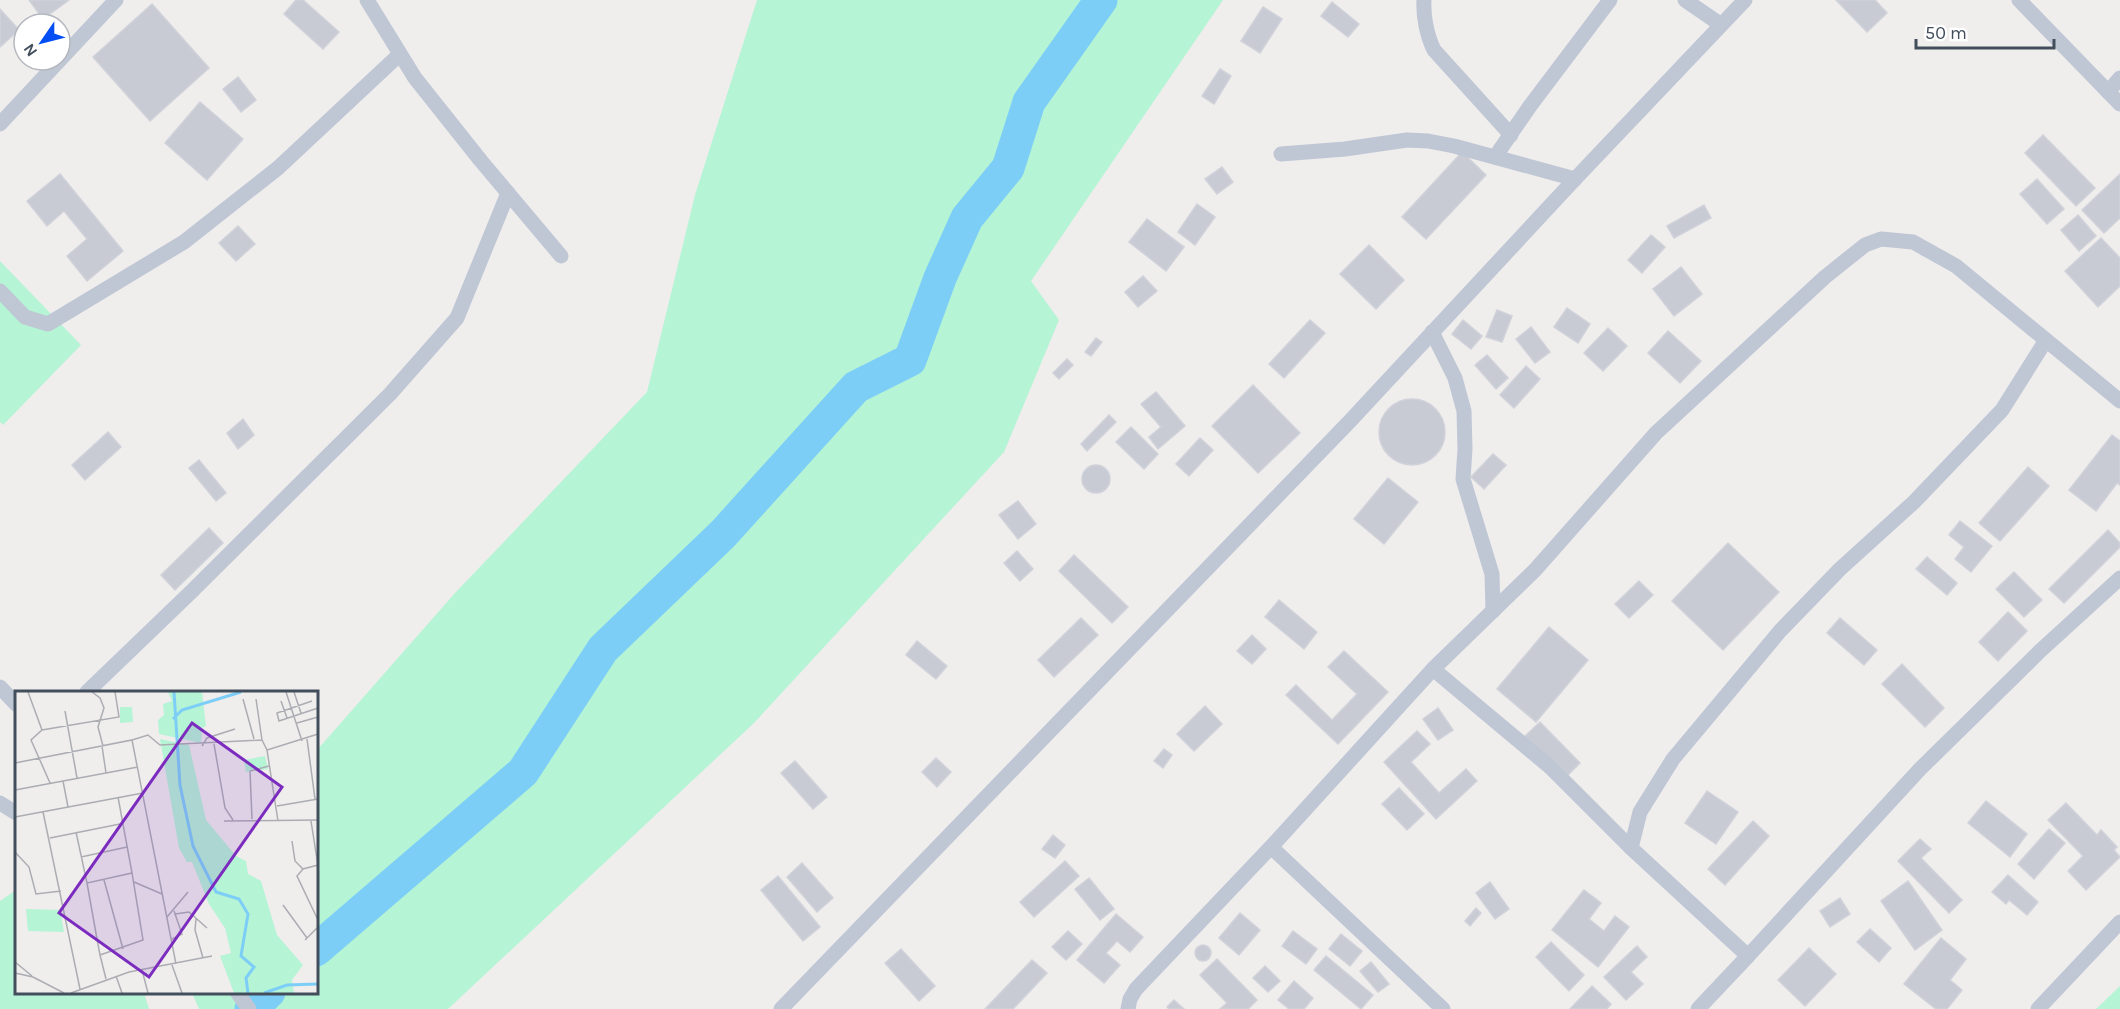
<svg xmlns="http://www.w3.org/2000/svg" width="2120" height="1009" font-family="Karla,sans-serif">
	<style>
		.green { fill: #b5f4d5 }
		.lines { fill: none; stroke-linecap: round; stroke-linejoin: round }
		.river { stroke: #7dcef7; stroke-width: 33 }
		.building { fill: #c8cbd4; stroke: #d0d2da; stroke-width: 1.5 }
		.minor { stroke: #bfc7d5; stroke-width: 15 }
		.inset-river { fill: none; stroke: #7dcef7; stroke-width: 3 }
		.inset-road { fill: none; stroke: #abadb3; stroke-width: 1.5 }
		.view { fill: #7b2cbf; fill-opacity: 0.15; stroke: #7b2cbf; stroke-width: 3 }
		.inset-edge { fill: none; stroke: #434e5d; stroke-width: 3 }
	</style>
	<rect width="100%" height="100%" fill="#f0eded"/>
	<g class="green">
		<polygon points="757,0 1223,0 1031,281 1059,320 1004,452 754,723 448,1009 199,1009 192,993 316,992 317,750 455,593 647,392 695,195"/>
		<polygon points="0,261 81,345 3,425 0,422"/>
		<polygon points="16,890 16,992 144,993 149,1009 0,1009 0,901"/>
		<polygon points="2120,986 2120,1009 2096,1009"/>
	</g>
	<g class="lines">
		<g class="river">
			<polyline points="316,950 523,772 603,649 723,534 856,387 910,360 940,278 967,218 1008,168 1029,102 1101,0"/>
			<polyline points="251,1009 269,992"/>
		</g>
	</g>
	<g class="building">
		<polygon points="29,0 69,0 43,19"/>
		<polygon points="296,0 303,0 339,32 323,49 284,14"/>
		<polygon points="1836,0 1875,0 1887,13 1867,32"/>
		<polygon points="1332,2 1359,24 1348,37 1321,16"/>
		<polygon points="152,4 209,68 150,121 93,57"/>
		<polygon points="1263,7 1282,19 1260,53 1241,41"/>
		<polygon points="0,9 19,30 0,47"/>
		<polygon points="1220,69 1231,76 1214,104 1202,96"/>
		<polygon points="238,77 256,100 241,112 223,89"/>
		<polygon points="200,102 243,139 207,180 165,143"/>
		<polygon points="2043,135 2095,188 2076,206 2025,153"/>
		<polygon points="1462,152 1486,175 1426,239 1402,217"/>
		<polygon points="1222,167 1233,182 1217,194 1205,179"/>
		<polygon points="60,174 123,251 87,281 67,256 87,239 64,211 47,226 27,201"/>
		<polygon points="2120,174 2120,218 2104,233 2082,210"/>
		<polygon points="2037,179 2064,209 2047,224 2020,194"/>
		<polygon points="1197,204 1215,217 1195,245 1178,232"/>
		<polygon points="1704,205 1711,218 1674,238 1667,226"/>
		<polygon points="2078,215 2096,236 2079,251 2061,230"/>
		<polygon points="1147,219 1184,247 1166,271 1129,242"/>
		<polygon points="238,226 255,244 236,261 219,243"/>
		<polygon points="1651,235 1665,247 1642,273 1628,260"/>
		<polygon points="2101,238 2120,258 2120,286 2098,307 2065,271"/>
		<polygon points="1369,245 1404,280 1376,309 1340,274"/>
		<polygon points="1681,267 1702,294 1674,316 1653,289"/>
		<polygon points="1143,276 1157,291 1138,307 1125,292"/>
		<polygon points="1567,308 1590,324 1578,343 1554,327"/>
		<polygon points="1497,310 1512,316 1502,342 1486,337"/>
		<polygon points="1310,320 1325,333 1284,378 1269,364"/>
		<polygon points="1463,320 1482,336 1471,349 1452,334"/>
		<polygon points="1531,327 1550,352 1535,363 1516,339"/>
		<polygon points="1608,328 1627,346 1603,371 1584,353"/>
		<polygon points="1668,331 1701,361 1680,383 1648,353"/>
		<polygon points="1096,338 1102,342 1091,356 1085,352"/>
		<polygon points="1487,355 1508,378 1496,389 1475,365"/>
		<polygon points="1067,359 1073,365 1059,379 1053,373"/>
		<polygon points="1526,366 1540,379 1514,408 1500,395"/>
		<polygon points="1253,385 1300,433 1258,473 1212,426"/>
		<polygon points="1156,392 1185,426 1158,449 1149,437 1161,427 1141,404"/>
		<circle cx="1412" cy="432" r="33"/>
		<polygon points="1109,415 1116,422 1087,451 1081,444"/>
		<polygon points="243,419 254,435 238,449 227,433"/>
		<polygon points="1131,427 1158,454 1144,469 1116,442"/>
		<polygon points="108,432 121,447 85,480 72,465"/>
		<polygon points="2112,435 2120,441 2120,485 2117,483 2096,511 2069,490"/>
		<polygon points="1200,438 1213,450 1189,476 1176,464"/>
		<polygon points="1493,454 1506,465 1484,489 1471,477"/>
		<polygon points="199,460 226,493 216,501 189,468"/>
		<circle cx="1096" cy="479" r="14"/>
		<polygon points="2028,467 2049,486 2000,541 1979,523"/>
		<polygon points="1388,478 1418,502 1384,544 1354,519"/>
		<polygon points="1018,501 1036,524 1018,539 999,515"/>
		<polygon points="1960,521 1992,546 1971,572 1955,559 1964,547 1949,535"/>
		<polygon points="209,528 223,543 175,590 161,575"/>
		<polygon points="2108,530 2120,543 2120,547 2064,603 2049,589"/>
		<polygon points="1728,543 1779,592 1723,650 1672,601"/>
		<polygon points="1017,551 1033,569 1020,581 1004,563"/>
		<polygon points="1074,555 1128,607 1112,623 1059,571"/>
		<polygon points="1927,557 1957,583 1947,595 1916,569"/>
		<polygon points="2014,572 2042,600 2024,617 1996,589"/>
		<polygon points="1639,581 1653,595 1629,618 1615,604"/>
		<polygon points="1279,600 1317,632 1304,649 1265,617"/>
		<polygon points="2008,612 2027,631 1998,661 1979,642"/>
		<polygon points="1081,618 1098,635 1054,677 1038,660"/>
		<polygon points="1840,618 1877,650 1864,665 1827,633"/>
		<polygon points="1549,627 1588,660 1536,722 1497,689"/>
		<polygon points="1252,635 1266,649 1252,664 1237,651"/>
		<polygon points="917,641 947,666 936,679 906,655"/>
		<polygon points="1344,651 1388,692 1338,744 1286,695 1296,685 1332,720 1357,694 1328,667"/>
		<polygon points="1902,664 1944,708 1925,727 1882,684"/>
		<polygon points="1205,706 1222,724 1194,751 1177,734"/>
		<polygon points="1438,708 1453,730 1438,740 1423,719"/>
		<polygon points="1540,722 1580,763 1565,778 1523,738"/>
		<polygon points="1417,731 1430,744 1411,762 1439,793 1466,769 1477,781 1436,819 1384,762"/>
		<polygon points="1164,749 1172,755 1163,768 1154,761"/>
		<polygon points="936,758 951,772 937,787 922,772"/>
		<polygon points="795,761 827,797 813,809 781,773"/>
		<polygon points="1399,788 1424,814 1407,830 1382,804"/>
		<polygon points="1707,791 1738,812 1716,844 1685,823"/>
		<polygon points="1986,801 2027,834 2010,857 1968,823"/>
		<polygon points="2066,803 2097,835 2101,830 2117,847 2114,850 2120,857 2086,890 2068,871 2083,856 2048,820"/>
		<polygon points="1753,821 1769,836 1725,885 1708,869"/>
		<polygon points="2049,829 2065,843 2034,879 2018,864"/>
		<polygon points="1053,835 1065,845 1055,858 1042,849"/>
		<polygon points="1920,839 1931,849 1921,858 1962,900 1949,913 1898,861"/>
		<polygon points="1065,861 1079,876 1034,917 1020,902"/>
		<polygon points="802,863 833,898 817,912 787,877"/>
		<polygon points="2008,875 2038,902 2027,915 2009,900 2006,904 1992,892"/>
		<polygon points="778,876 820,927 803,941 761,890"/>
		<polygon points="1089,878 1114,909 1100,920 1075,889"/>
		<polygon points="1908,881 1942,930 1915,950 1881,901"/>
		<polygon points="1490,882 1509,909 1495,919 1476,893"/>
		<polygon points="1584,890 1601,903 1589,919 1604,931 1615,916 1629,927 1598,967 1552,930"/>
		<polygon points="1840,898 1850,914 1830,927 1820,911"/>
		<polygon points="1476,908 1481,913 1470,926 1465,921"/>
		<polygon points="1240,913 1260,930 1239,955 1219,938"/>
		<polygon points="1116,914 1143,937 1130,952 1117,941 1106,953 1120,965 1104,983 1077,960"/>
		<polygon points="1870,929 1891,948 1879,962 1857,942"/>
		<polygon points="1068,931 1082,944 1066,960 1052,947"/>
		<polygon points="1293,931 1317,949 1306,964 1282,946"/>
		<polygon points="1341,934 1362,951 1350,966 1329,949"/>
		<polygon points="1941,938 1966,959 1950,980 1962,990 1947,1009 1936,1009 1904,984"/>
		<polygon points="1551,942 1584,975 1569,991 1536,957"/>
		<circle cx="1203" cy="953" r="8"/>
		<polygon points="1637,946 1647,957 1631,972 1643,984 1626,1000 1604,977"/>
		<polygon points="1809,948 1836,974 1805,1006 1778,980"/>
		<polygon points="901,949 935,986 919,1001 885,963"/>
		<polygon points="1326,956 1373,995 1361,1009 1314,970"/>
		<polygon points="1217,959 1257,1000 1248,1009 1220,1009 1227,1003 1200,975"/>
		<polygon points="1032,960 1047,973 1013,1009 985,1009"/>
		<polygon points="1371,962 1389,984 1378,992 1360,971"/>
		<polygon points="1265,966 1280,981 1268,992 1253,978"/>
		<polygon points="1294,981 1313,998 1304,1009 1289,1009 1278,1000"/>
		<polygon points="1592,986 1611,1004 1607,1009 1570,1009"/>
		<polygon points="1174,1000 1184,1009 1169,1009 1167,1007"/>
	</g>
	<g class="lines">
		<g class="minor">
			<polyline points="367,0 415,78 481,161 561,256"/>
			<path d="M1424,0C1423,16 1427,36 1434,50L1511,135"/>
			<polyline points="1685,0 1720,24"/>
			<polyline points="2019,0 2120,104"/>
			<polyline points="2108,92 2120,78"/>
			<polyline points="0,124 116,0"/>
			<polyline points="1281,154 1345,149 1407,140 1428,141 1454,146 1575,179"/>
			<polyline points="1495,157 1530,106 1610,0"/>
			<polyline points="0,291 25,317 48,324 184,242 278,168 400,54"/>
			<polyline points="1432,332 1455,378 1464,411 1465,449 1463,479 1492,574 1493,611"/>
			<polyline points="2120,401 1956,266 1913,242 1881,239 1865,245 1825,277 1656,433 1535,570 1433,669 1550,767 1631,848 1748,956 1920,769 2040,651 2120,578"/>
			<polyline points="0,687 16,704"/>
			<polyline points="87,692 191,592 390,394 457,318 508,193"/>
			<polyline points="0,803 16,813"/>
			<polyline points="1271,847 1443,1009"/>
			<polyline points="1631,848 1640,812 1673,759 1780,631 1840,569 1914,502 2002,410 2046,340"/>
			<polyline points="237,992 249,1009"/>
			<polyline points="781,1009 1350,421 1575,179 1745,0"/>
			<polyline points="1128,1009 1130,999 1136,989 1271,847 1433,669"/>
			<polyline points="1698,1009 1748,956"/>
			<polyline points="2038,1009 2120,922"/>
		</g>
	</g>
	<g transform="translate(15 691)">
		<rect width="303" height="303" fill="#f0eded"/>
		<path d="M153,1H187L191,35L187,37L186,52L144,43L143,29L149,24L148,13L157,10ZM105,16H117L118,31L105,32ZM145,48L174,54L191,129L221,165L231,170L233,183L246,190L262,244L288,274L277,289L279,302H219L205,265L216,262L210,237L194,213L177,171H172L164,157ZM250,65L253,78L231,81L229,69ZM11,218L45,219L49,241L13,240Z" fill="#b5f4d5"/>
		<path class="inset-river" d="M159,1L165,94L178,155L201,201L224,208L233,223L226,265L239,276L231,287L233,302M158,28L167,19L226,1M249,302L272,294L303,293"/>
		<path class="inset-road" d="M13,1L27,39M77,1L85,7L89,17L83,36L88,55M271,1L287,50M279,1L286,22M228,8L239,48M241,8L247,49M266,10L272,27M297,10L262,22L264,30L303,17M50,20L62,87M282,32L303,26M292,48L300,108M117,49L133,44L145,54L247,49L252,59M199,53L210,117L218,129M87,55L91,82M187,55L192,47L220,38M0,72L117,49L161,273M48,90L53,116M35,92L16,49L27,39L104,26L100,1M0,99L123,76M103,106L117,182M262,115L303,108M28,121L65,298M0,126L128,102M237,128L235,80L254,75M209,130L303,129M263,130L252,59L303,43M296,130L303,175M61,141L72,192M35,147L105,133M277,150L280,170L288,178M0,161L14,176L21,203L46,200M66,166L112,156M303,174L288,178L282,185L303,229M89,189L108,258M119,191L147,203M268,214L292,247M160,223L174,221L192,237M152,226L173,201M181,228L180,239L188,267M157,248L167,243L159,220M290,249L303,236M85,264L128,249L117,182L72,192L82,248L85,264L91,288M0,271L17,285M157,274L167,302M127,279L133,302M0,282L18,286L49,302M101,285L107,302M56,302L114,281L197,265"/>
		<path class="view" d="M177,32L267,96L134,286L44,222Z"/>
		<rect width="303" height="303" class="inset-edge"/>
	</g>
	<g transform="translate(42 42) rotate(235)"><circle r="28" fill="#ffffff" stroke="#b4b8be" stroke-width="1.5"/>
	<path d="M0-4.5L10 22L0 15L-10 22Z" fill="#024ef5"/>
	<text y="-9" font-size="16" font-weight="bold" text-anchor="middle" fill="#434e5d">N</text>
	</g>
	<path d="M1916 39v9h138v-9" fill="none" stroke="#434e5d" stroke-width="3"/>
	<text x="1925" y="39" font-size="18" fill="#434e5d" stroke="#ffffff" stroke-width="4.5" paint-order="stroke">50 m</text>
</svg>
